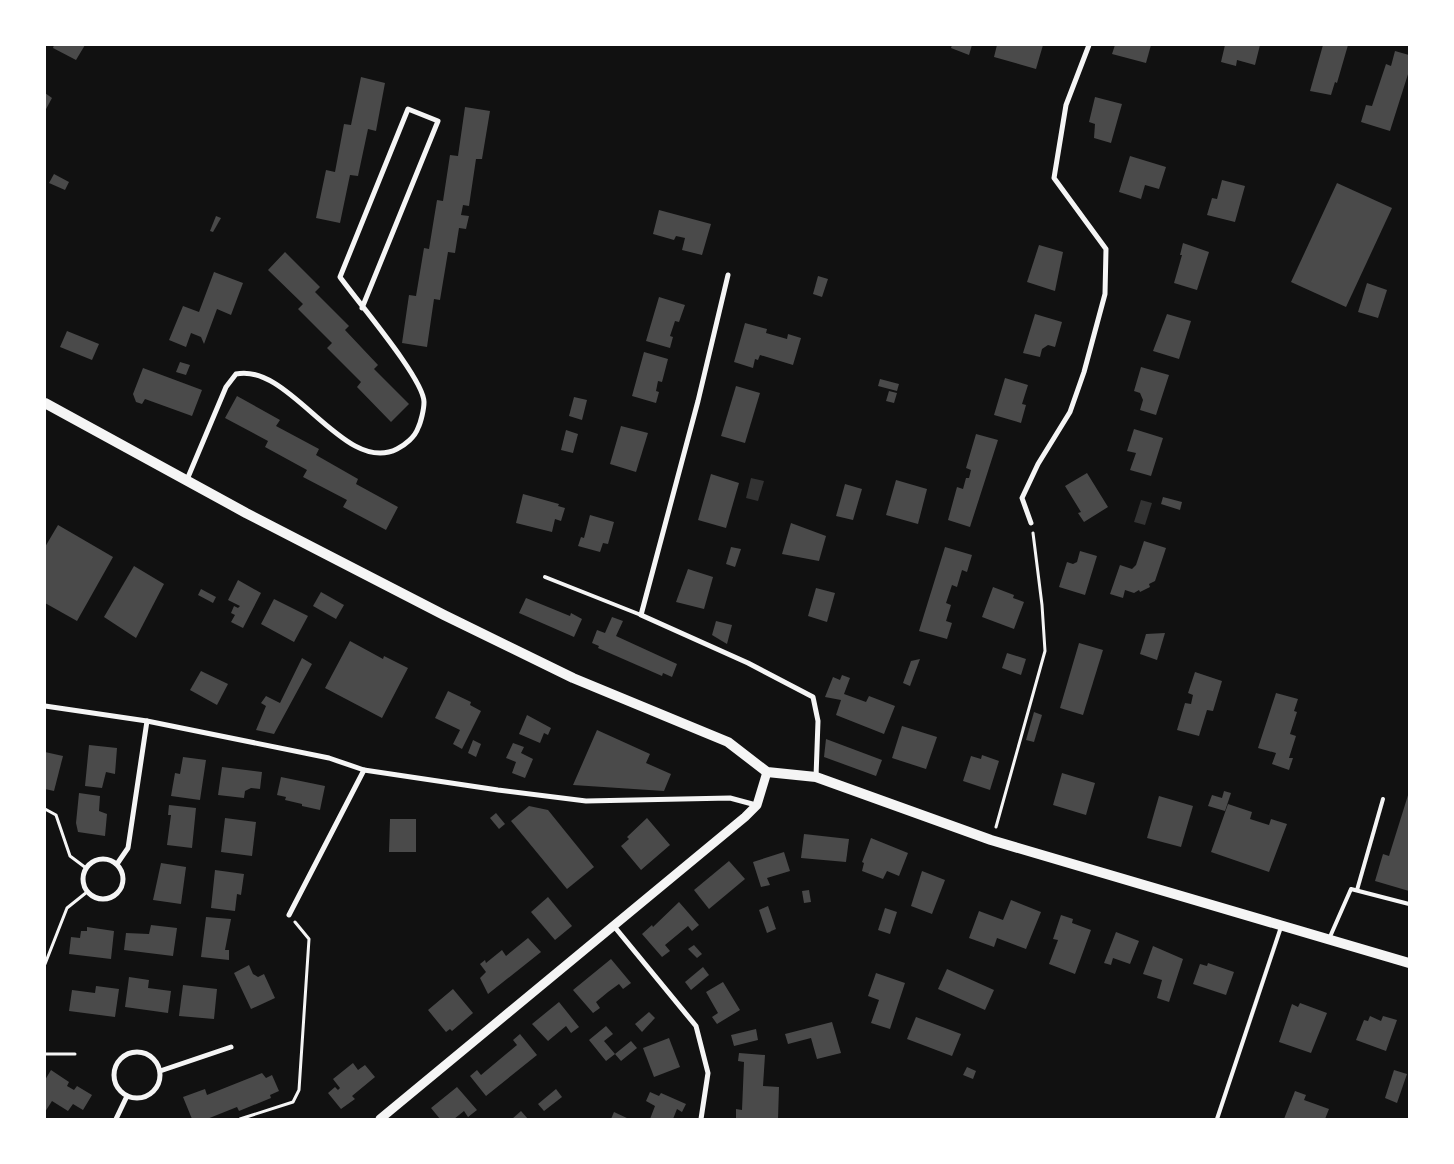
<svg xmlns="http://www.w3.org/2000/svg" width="1454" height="1164" font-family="'PT Sans Narrow',sans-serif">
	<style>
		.water { fill: #333 }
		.building { fill: #4a4a4a }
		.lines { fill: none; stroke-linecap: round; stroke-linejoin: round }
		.path { stroke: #f5f5f5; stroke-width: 3 }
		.service { stroke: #f5f5f5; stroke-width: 4 }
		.minor { stroke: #f5f5f5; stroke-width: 5 }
		.tertiary { stroke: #f5f5f5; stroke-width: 9 }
		.secondary { stroke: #f5f5f5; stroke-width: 10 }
	</style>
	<rect width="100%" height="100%" fill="#111"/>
	<g class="water">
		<polygon points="751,478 764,481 758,501 746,498"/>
		<polygon points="1141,500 1152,503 1145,525 1134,522"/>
	</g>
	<g class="building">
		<polygon points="54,45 85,45 76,60 53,48"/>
		<polygon points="952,45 972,45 969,55 951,48"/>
		<polygon points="997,45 1043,45 1036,69 994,57"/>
		<polygon points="1115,45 1151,45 1146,63 1112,54"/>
		<polygon points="1225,45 1260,45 1255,65 1237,60 1236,66 1221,62"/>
		<polygon points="1323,45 1348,45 1337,83 1335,82 1331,95 1310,91"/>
		<polygon points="1395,51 1409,55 1409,71 1390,131 1361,122 1366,105 1372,106 1386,64 1391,66"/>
		<polygon points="361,77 385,83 376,131 368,129 358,176 350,175 340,223 316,218 326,170 335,172 344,124 351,125"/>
		<polygon points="45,93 52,98 45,111"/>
		<polygon points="1095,97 1122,104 1111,143 1094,138 1095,124 1089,122"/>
		<polygon points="465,107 490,111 482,159 476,159 469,206 463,205 461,215 469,216 466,229 459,228 455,253 448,252 440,300 434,299 427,347 402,343 409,295 416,296 424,248 429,249 437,200 443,201 450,155 458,156"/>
		<polygon points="1130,156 1166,167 1159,189 1145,185 1141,199 1119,192"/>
		<polygon points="54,174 69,182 65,190 49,183"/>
		<polygon points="1222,180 1245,186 1235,222 1207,215 1212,198 1217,199"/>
		<polygon points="1337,183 1392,208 1346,307 1291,282"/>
		<polygon points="659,210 711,224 702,255 682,250 685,238 676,236 674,240 653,234"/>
		<polygon points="216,216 221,218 213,232 210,231"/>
		<polygon points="1183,243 1209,252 1197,290 1174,283 1182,255 1180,255"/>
		<polygon points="1039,245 1063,252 1055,291 1027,282"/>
		<polygon points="285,252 320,287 315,292 349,326 345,330 378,365 374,369 409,404 391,422 357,387 361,382 327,348 332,343 298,309 303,304 268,270"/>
		<polygon points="214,272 243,283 231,315 217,309 204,344 201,337 191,333 186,347 169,340 183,306 199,312"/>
		<polygon points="818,276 828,279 822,297 813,294"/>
		<polygon points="1367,283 1387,290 1378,318 1358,312"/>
		<polygon points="659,297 685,305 679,322 675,321 670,336 673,337 670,348 646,341"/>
		<polygon points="1035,314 1062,322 1055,347 1048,345 1042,349 1040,357 1023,353"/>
		<polygon points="1167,314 1191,321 1179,359 1153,351"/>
		<polygon points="745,323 767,329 766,333 787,339 788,334 801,338 793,365 760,355 758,360 755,359 753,368 734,362"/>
		<polygon points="67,331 99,344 92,360 60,347"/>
		<polygon points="644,352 668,359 662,382 658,381 656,391 659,392 656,403 632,396"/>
		<polygon points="180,362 190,365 186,375 176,372"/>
		<polygon points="1141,367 1169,375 1156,415 1140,410 1143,400 1140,393 1134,391"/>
		<polygon points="143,368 202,390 192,416 145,399 142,404 136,402 133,394"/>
		<polygon points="1005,378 1028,385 1022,404 1026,405 1021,423 994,415"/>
		<polygon points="880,379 899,384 897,391 878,386"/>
		<polygon points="736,386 760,393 745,443 721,436"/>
		<polygon points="889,391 897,393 894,403 886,401"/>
		<polygon points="237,396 280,420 276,426 319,449 316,455 358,479 356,484 398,507 386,530 343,507 347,500 303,477 307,470 265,447 268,441 225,418"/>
		<polygon points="574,397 587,400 582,420 569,416"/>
		<polygon points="621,426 648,433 636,472 610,464"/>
		<polygon points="1134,429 1163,438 1151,476 1130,470 1136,453 1127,451"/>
		<polygon points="566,430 578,434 573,453 561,450"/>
		<polygon points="976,434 998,440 970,527 948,520 957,487 963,489 966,478 969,478 971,470 966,468"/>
		<polygon points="1087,473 1108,507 1084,522 1078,513 1081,512 1065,486"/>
		<polygon points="711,474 739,483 726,528 698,520"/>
		<polygon points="896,480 927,489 918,524 886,515"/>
		<polygon points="845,484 862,489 853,520 836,516"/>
		<polygon points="523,494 559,504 558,506 565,508 561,521 555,519 552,532 516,523"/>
		<polygon points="1163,497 1182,502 1180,510 1161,504"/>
		<polygon points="590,515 614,522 608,544 603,543 600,552 578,546 581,537 584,538"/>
		<polygon points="791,523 826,536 819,561 782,554"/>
		<polygon points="58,525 113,557 77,621 45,603 45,547"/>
		<polygon points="1144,541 1166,548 1155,581 1149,584 1150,587 1140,592 1139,590 1134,593 1125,590 1123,598 1110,594 1120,565 1132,569 1136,565"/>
		<polygon points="731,547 741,549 735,567 726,564"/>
		<polygon points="945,547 972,555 967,572 962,570 957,587 952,585 946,603 951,605 946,621 952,623 947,639 919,631"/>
		<polygon points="1080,551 1097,556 1085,595 1059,587 1067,562 1073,564 1077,562"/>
		<polygon points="134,566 164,584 136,638 104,617"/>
		<polygon points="688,569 713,577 704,609 676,602"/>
		<polygon points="238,580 261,593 243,628 231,622 235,615 231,613 234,606 238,608 240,606 228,600"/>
		<polygon points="993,587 1014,595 1013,598 1024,602 1014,629 982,617"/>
		<polygon points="816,588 835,593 827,622 808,616"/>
		<polygon points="201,589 216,597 213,603 198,595"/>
		<polygon points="321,592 344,605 336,619 313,606"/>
		<polygon points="526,598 570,616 571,613 582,619 574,637 519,613"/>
		<polygon points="274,599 308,616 294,642 261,624"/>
		<polygon points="612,617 623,621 616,636 677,664 672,677 663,673 662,676 598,648 599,646 592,643 597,630 605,633"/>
		<polygon points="716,621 732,625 727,644 712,635"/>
		<polygon points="1165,633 1157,660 1140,654 1146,634"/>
		<polygon points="350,641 383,659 384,656 408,668 382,718 325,688"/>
		<polygon points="1079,643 1103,650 1083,715 1060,708"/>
		<polygon points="1007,653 1026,659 1021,675 1002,668"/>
		<polygon points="302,658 312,664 274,734 256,730 266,706 261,703 266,696 280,703"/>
		<polygon points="920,659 910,686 903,683 911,661"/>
		<polygon points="201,671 228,684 217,705 190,690"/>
		<polygon points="1195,672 1222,681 1213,711 1207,710 1199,736 1177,730 1185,703 1191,704 1193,695 1188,693"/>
		<polygon points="842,675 850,678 844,694 866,702 869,696 895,706 884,734 836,715 841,700 825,697 833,677 840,680"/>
		<polygon points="448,691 471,702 470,705 481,711 462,749 453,744 460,730 435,718"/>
		<polygon points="1276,693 1298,699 1294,711 1297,712 1290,734 1296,736 1289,758 1293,758 1289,770 1272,764 1276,753 1258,748"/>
		<polygon points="1034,712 1042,715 1034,742 1026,740"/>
		<polygon points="527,715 551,728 548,735 544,733 540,743 519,734"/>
		<polygon points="902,726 937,737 926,769 892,758"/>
		<polygon points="597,730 650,754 646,763 671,774 664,791 573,785"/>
		<polygon points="826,739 882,760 876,776 824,757"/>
		<polygon points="473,740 481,744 476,757 468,753"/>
		<polygon points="513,743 524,747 521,753 533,759 525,778 512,773 516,762 506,758"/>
		<polygon points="89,745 117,748 115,774 106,772 102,788 85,786"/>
		<polygon points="45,752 63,756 54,791 45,789"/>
		<polygon points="982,755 999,761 990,790 963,781 971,756 981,759"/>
		<polygon points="183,757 206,760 200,800 171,796 175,773 180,774"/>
		<polygon points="222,767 262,772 260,789 251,788 245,791 244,798 218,795"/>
		<polygon points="1062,773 1095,783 1086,815 1053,805"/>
		<polygon points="281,777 325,786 320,810 302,806 302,804 285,800 286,797 277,795"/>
		<polygon points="1224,791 1231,793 1225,811 1208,806 1212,795 1222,798"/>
		<polygon points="1409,792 1409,891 1375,881 1383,854 1389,856"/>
		<polygon points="79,793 100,796 99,811 107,814 105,836 78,832 76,823"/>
		<polygon points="1159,796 1193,806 1181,847 1147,838"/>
		<polygon points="1228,804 1252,812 1250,819 1269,825 1271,819 1287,824 1269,872 1211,852"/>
		<polygon points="169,805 196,808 192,848 167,845 171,815 168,815"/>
		<polygon points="529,806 548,810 594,867 567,889 511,821"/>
		<polygon points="496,813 505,824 499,829 490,818"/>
		<polygon points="225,818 256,822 252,856 221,852"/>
		<polygon points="647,818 670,845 641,870 621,846 629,839 627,837"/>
		<polygon points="390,819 416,819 416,852 389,852"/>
		<polygon points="804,834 849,839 846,862 801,858"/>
		<polygon points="871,838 908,853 899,876 887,871 883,879 862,871 864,863 862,862"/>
		<polygon points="784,852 790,871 767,878 770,885 761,887 753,862"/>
		<polygon points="729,861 745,879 709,909 694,890"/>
		<polygon points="161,863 186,867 181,904 153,900"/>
		<polygon points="215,870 244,874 241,895 237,894 235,911 211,908"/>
		<polygon points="922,871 945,880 932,914 911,906"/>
		<polygon points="809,890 811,902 804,903 802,891"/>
		<polygon points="548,897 572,926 555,940 531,912"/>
		<polygon points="1011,900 1041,912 1026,949 997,938 994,947 969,938 979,911 1003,920"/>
		<polygon points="679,902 699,925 692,931 688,926 665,945 670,951 662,957 642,934 652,925 653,927"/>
		<polygon points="768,906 776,929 767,933 759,910"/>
		<polygon points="885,908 897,912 890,934 878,930"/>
		<polygon points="1061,915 1073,919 1072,923 1091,930 1075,974 1049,964 1058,940 1053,939"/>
		<polygon points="206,917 231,919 225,950 229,950 229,960 201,957"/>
		<polygon points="151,925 177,928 173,956 124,950 126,933 149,934"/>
		<polygon points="87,927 114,931 111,959 69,954 71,937 80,938 81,931 87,931"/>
		<polygon points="1116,932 1139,941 1130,964 1113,958 1111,965 1104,963"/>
		<polygon points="528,938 541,952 488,994 480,978 486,972 480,964 485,960 486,963 502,950 506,956"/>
		<polygon points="694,945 702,954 697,958 688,949"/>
		<polygon points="1153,946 1183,959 1169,1002 1157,998 1162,980 1143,974"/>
		<polygon points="611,959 631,983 623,989 619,984 608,992 596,1002 600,1008 593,1013 573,990"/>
		<polygon points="1208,963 1234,972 1226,995 1193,984 1200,964 1207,966"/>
		<polygon points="249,965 253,974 258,977 264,974 275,998 251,1009 234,973"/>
		<polygon points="703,967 709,975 691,990 685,982"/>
		<polygon points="947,969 994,990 985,1010 938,989"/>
		<polygon points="876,973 905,983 890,1029 871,1023 879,1000 868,996"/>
		<polygon points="129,977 149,980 148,988 171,991 168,1013 125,1007"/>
		<polygon points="723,982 740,1010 717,1024 712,1017 718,1013 706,992"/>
		<polygon points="183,985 217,989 214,1019 179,1016"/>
		<polygon points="96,986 119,989 115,1017 69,1011 72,990 95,993"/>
		<polygon points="453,989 473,1013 452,1031 450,1029 446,1032 428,1010"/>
		<polygon points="559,1002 579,1027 571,1033 566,1026 548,1041 532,1024"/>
		<polygon points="1300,1003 1327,1013 1311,1053 1279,1042 1292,1004 1298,1007"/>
		<polygon points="649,1012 655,1018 642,1032 635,1024"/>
		<polygon points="1370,1016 1381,1021 1383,1016 1397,1020 1386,1051 1356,1040 1364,1020 1368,1021"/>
		<polygon points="916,1017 961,1034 952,1056 907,1039"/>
		<polygon points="832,1022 841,1053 817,1059 811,1038 788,1044 785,1034"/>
		<polygon points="606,1026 613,1034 604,1041 615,1054 631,1041 637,1048 621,1061 615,1054 606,1061 589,1040"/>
		<polygon points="756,1029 758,1040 734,1046 731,1035"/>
		<polygon points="520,1034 537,1055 486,1096 470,1076 477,1070 481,1075 517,1045 513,1040"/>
		<polygon points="669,1038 680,1067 654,1077 643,1048"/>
		<polygon points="739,1053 765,1055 763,1086 779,1087 778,1119 736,1118 736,1109 742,1110 744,1062 738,1061"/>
		<polygon points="353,1063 358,1070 365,1065 375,1077 352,1096 355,1099 341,1109 328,1093 335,1087 338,1090 340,1088 333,1079"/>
		<polygon points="967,1067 976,1071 973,1079 963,1075"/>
		<polygon points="51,1070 69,1082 67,1086 74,1090 77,1086 92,1095 83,1110 73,1104 68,1111 52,1101 45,1112 45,1080"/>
		<polygon points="1394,1070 1407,1074 1397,1103 1385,1098"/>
		<polygon points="262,1073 266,1078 272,1075 279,1091 270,1095 271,1098 239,1111 237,1107 207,1119 192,1119 183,1097 205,1089 207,1095"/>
		<polygon points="457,1087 477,1110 468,1117 464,1111 454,1119 440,1119 431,1108"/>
		<polygon points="556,1089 562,1097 544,1111 538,1104"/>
		<polygon points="1295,1091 1306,1095 1304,1100 1329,1109 1325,1119 1284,1119"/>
		<polygon points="650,1092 659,1096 661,1093 686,1104 682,1112 677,1109 673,1119 650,1119 655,1106 646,1101"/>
		<polygon points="521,1111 528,1119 512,1119"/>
		<polygon points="614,1112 629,1119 611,1119"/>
	</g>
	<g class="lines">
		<g class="path">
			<polyline points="45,809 56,815 70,856 86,868"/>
			<polyline points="996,827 1045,651 1042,605 1033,533"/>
			<polyline points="45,964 67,908 87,892"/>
			<polyline points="45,1054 75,1054"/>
			<polyline points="240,1119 293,1102 299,1090 309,939 295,922"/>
		</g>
		<g class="service">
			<polyline points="545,577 641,615"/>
			<polyline points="1357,890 1383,799"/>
			<polyline points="1329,939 1351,889 1409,904"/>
			<polyline points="1217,1119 1281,927"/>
		</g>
		<g class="minor">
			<polyline points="728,275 698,401 641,615 748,663 813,697 818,721 816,777"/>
			<path d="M186,482L226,387L236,374C290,362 344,476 397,449C405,445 415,437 418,428C421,422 424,409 424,402C424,379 357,301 340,277L408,109L438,121L362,308"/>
			<polyline points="1031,523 1022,498 1038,464 1070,412 1084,372 1105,294 1106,249 1054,178 1066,105 1089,45"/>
			<polyline points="45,706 147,721 329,758 364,770 498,790 586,801 730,798 756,805"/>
			<circle cx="103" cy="879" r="20"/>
			<polyline points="117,864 128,848 147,721"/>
			<polyline points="289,915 364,770"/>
			<polyline points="613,925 696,1026 708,1073 701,1119"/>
			<circle cx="137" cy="1075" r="23"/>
			<polyline points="160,1071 231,1047"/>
			<polyline points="116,1119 127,1096"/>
		</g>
		<polyline class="tertiary" points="380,1119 745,817 757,805 767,772"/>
		<polyline class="secondary" points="45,403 246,513 444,615 573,678 728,742 767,772 816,777 991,840 1409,963"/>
	</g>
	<rect width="1454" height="1164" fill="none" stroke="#ffffff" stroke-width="92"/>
</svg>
